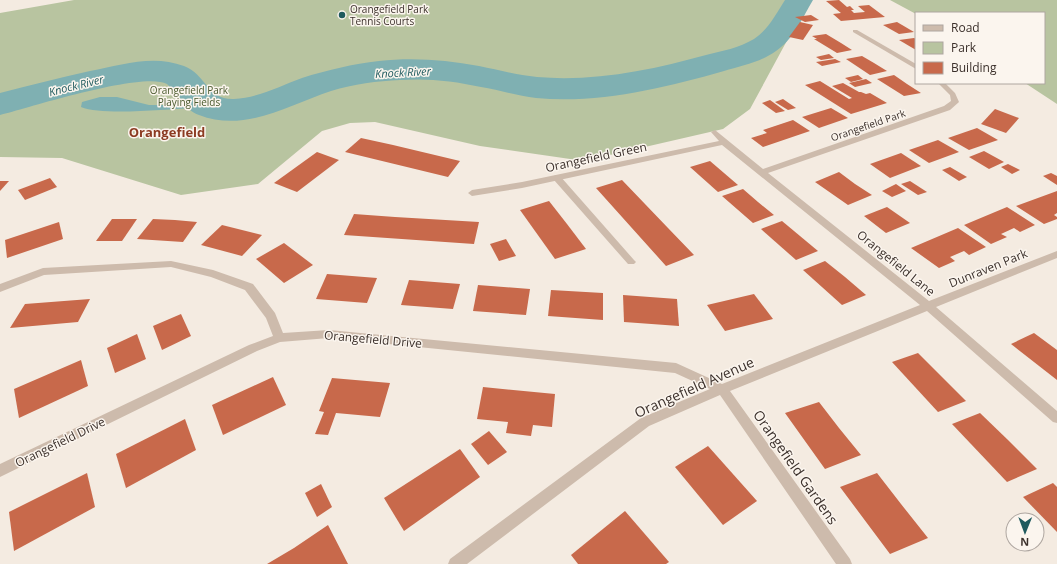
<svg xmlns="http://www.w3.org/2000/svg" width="1057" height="564" font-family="'Open Sans',sans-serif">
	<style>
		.green { fill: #b8c4a0 }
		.water { fill: #7fb0b2 }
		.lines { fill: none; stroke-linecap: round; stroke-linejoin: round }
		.river { fill: #7fb0b2; fill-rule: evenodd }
		.building { fill: #c8694b }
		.service { fill: #cdbbac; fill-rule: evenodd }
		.minor { fill: #cdbbac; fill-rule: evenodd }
		.poi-dot { fill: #1f5a5e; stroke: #fbf5ee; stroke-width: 1.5 }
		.labels { text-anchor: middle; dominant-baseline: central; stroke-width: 3; stroke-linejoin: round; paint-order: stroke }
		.far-poi-label { font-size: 10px; fill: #3b302b; stroke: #fbf5ee; text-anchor: start }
		.far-park-label { font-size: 10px; fill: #4a5a2e; stroke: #fbf5ee }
		.far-street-label { font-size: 10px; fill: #3b302b; stroke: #fbf5ee }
		.far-water-label { font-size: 11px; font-style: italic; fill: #1f5a5e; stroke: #fbf5ee }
		.street-label { font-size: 12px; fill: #3b302b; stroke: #fbf5ee }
		.far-district-label { font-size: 13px; font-weight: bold; fill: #8c3b22; stroke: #fbf5ee }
		.near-street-label { font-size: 14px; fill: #3b302b; stroke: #fbf5ee }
	</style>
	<rect width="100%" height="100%" fill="#f4ebe1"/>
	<g class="green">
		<polygon points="74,0 809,0 750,109 723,129 584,161 480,146 375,122 350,123 322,131 258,184 181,195 62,158 0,157 0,13"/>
		<polygon points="890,0 1057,0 1057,104 1025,83 1044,83 1044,13 916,13 916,14"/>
	</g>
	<path class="water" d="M100,97H117L149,105H188L194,108C167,109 103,116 81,107L82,102Z"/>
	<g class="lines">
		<path class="river" d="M785,0H813C803,17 793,40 776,51C761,62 741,66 724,71C664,88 599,104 536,98C518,96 499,90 481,87C454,81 428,78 400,80C377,81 354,84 331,91C289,105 245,133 199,115C185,110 178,94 167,84C143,71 31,107 0,115V93C30,85 59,78 90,71C121,65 153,54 184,66C206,74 207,100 234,99C258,98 280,86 302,78C327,70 353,64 379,61C413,57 446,60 479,66C499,70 517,75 537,77C594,82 652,70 706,55C722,51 739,48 754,39C768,30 776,14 785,0Z"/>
	</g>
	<g class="building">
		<polygon points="839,0 847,7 850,6 854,10 851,10 854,13 865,12 858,6 869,5 885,17 841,21 833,14 841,13 826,1"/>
		<polygon points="811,15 819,20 805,22 795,17"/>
		<polygon points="800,22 813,25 803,40 789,37"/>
		<polygon points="897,22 914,32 899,34 883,25"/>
		<polygon points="826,34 841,43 852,50 837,53 814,39 817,39 812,36"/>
		<polygon points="914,38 916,39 916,50 899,40"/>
		<polygon points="829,54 834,58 821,60 816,57"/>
		<polygon points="862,56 874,63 887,71 870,75 846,59"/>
		<polygon points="835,59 841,62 822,66 816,62"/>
		<polygon points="858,75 863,79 851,82 845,78"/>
		<polygon points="894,75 907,84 921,93 904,96 877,79"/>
		<polygon points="866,79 872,83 855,87 849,83"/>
		<polygon points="820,81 849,99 852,98 832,86 843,83 859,92 861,92 866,94 870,93 887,103 851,114 805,85"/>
		<polygon points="783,99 796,108 788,110 775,102"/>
		<polygon points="770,100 785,111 776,113 762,103"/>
		<polygon points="831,108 848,118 819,128 802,117"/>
		<polygon points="995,109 1019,118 1006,133 981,124"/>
		<polygon points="793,120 810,131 763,147 751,138 767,133 763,130"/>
		<polygon points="977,128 998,140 969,150 948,138"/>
		<polygon points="361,138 393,145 460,161 448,177 345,152"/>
		<polygon points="938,140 959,152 929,163 909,150"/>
		<polygon points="984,151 1004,162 989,169 969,157"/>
		<polygon points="317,152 339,160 297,192 274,183"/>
		<polygon points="901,153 921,166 890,178 870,164"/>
		<polygon points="710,161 738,185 718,192 690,167"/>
		<polygon points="1008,164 1020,170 1012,174 1001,167"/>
		<polygon points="950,167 967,177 959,181 942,170"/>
		<polygon points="839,172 855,184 872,195 848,205 815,182"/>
		<polygon points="1051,173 1057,176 1057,185 1043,176"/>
		<polygon points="50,178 57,187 25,200 18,190"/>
		<polygon points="622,180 668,228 694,255 666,266 596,188"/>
		<polygon points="0,181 9,181 0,191"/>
		<polygon points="910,181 927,192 918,195 901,184"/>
		<polygon points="896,184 906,191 892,197 882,191"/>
		<polygon points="743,189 758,202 774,215 753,223 722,196"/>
		<polygon points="1057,191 1057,213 1054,215 1057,217 1057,219 1044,224 1016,206"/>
		<polygon points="549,201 567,224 586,249 555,259 520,210"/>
		<polygon points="887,207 910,223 886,233 864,216"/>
		<polygon points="1007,207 1035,225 1020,232 1014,228 1001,234 1007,237 991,244 964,225"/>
		<polygon points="354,214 395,217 479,222 474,244 344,235"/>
		<polygon points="112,219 137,219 122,241 96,241"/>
		<polygon points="153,219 175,220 197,222 183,242 137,239"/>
		<polygon points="782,221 818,251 796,260 761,229"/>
		<polygon points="59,222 63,239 7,258 5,240"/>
		<polygon points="222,225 262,235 242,256 201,245"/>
		<polygon points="958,228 986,247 969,255 964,251 950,257 955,261 939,268 911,248"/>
		<polygon points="506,239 516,256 499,261 490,244"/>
		<polygon points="284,243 313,265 284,283 256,259"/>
		<polygon points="825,261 845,277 866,295 842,305 803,270"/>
		<polygon points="327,274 377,278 367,303 316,299"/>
		<polygon points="409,280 460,284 453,309 401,305"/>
		<polygon points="478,285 530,289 526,315 473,311"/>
		<polygon points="551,290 603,293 603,320 548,316"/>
		<polygon points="754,294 773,319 725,331 707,305"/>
		<polygon points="623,295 677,299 679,326 624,322"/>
		<polygon points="90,299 78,322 10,328 25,304"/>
		<polygon points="181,314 191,336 162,350 153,326"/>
		<polygon points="1034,333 1057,350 1057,380 1011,344"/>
		<polygon points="137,334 146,359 115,373 107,348"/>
		<polygon points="918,353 966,401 938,412 892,362"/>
		<polygon points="81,360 88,386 19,418 14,389"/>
		<polygon points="273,377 286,405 223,435 212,405"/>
		<polygon points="332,378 390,383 380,417 336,413 328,435 315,434 324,412 319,411"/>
		<polygon points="483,387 555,394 552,427 533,425 531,436 506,433 508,422 477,419"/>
		<polygon points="819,402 839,428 861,455 825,469 785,413"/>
		<polygon points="980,413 1008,440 1037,469 1007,482 952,424"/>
		<polygon points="185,419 196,450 126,488 116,454"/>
		<polygon points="489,431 507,452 488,465 471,444"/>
		<polygon points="708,446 757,501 723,525 675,467"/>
		<polygon points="460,449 480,477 404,531 384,498"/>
		<polygon points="87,473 95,507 14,551 9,512"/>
		<polygon points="877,473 901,504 928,538 890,554 840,487"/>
		<polygon points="1053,483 1057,487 1057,532 1023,497"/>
		<polygon points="321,484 332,507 317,517 305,493"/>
		<polygon points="625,511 669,562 666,564 578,564 571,555"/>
		<polygon points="328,525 348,564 267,564 294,548"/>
	</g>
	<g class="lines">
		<polygon class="service" points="557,175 560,176 634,260 636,262 634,264 628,264 554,180 553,178 554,176"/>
		<g class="minor">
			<polygon points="853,30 857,30 916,64 916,69 853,32"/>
			<polygon points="938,83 945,83 955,93 959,102 950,110 768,173 929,301 1057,251 1057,258 936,307 1057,411 1057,423 1053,422 927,311 730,391 850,559 852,564 836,564 720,395 649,426 467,564 448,564 450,559 641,418 710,389 675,373 329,338 280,342 257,351 0,477 0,464 249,345 273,336 266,318 245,290 211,277 171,267 44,275 0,292 0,284 43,268 171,261 213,270 253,284 275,313 283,333 329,330 676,363 722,384 920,305 722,145 522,188 472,196 468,193 472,190 522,182 719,141 711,132 715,130 763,169 944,106 951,101 950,95"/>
		</g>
	</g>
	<circle class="poi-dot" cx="342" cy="15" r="4"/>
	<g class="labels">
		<g class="far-poi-label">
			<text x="350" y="9">Orangefield Park<tspan x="350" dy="12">Tennis Courts</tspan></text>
		</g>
		<g class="far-park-label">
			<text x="189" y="90">Orangefield Park<tspan x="189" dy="12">Playing Fields</tspan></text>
		</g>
		<g class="far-street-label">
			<text transform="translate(868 125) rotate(-19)">Orangefield Park</text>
		</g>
		<g class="far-water-label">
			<text transform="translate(403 72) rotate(-3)">Knock River</text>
			<text transform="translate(76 85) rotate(-14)">Knock River</text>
		</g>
		<g class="street-label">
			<text transform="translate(596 157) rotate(-12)">Orangefield Green</text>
			<text transform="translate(896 263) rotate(39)">Orangefield Lane</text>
			<text transform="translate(988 268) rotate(-22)">Dunraven Park</text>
			<text transform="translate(373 339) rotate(5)">Orangefield Drive</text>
			<text transform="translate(60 442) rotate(-26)">Orangefield Drive</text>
		</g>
		<g class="far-district-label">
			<text x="167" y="132">Orangefield</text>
		</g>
		<g class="near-street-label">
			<text transform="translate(694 387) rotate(-24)">Orangefield Avenue</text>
			<text transform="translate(796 467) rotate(55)">Orangefield Gardens</text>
		</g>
	</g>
	<rect x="915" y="12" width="130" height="72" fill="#fbf5ee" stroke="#aea6a0"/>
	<rect x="923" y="25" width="20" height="6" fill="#cdbbac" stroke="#aea6a0"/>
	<text x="951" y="32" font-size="12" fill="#3b302b">Road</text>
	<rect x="923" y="42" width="20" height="12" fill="#b8c4a0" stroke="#aea6a0"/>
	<text x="951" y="52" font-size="12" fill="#3b302b">Park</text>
	<rect x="923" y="62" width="20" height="12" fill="#c8694b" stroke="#aea6a0"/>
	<text x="951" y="72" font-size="12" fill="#3b302b">Building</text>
	<g transform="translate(1025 532) rotate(181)"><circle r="19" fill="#fbf5ee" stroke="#aea6a0"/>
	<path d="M0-3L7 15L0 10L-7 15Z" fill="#1f5a5e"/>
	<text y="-6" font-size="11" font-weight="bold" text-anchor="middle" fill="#3b302b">N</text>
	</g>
</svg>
